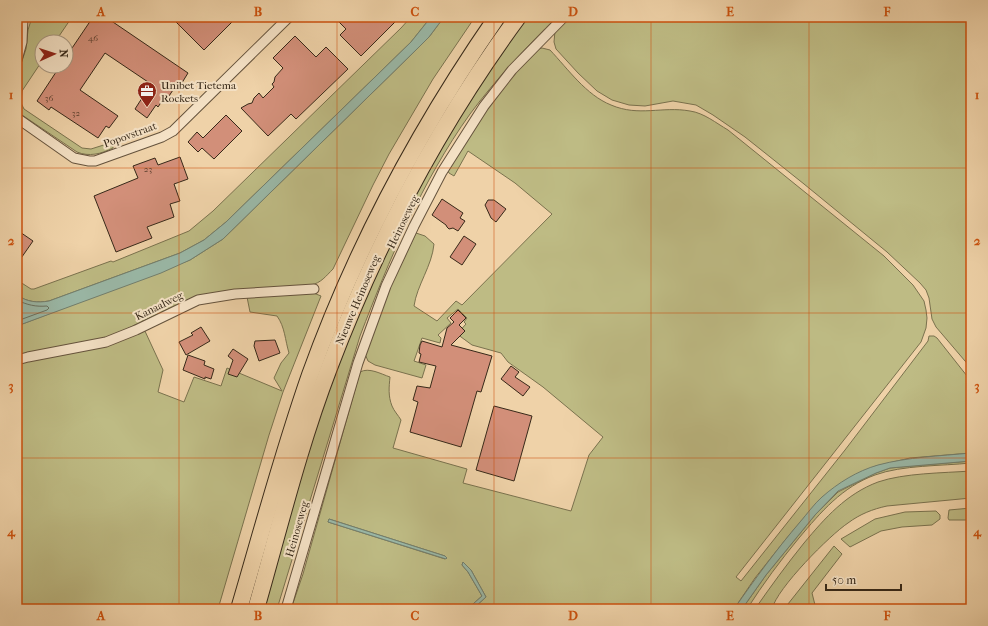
<svg xmlns="http://www.w3.org/2000/svg" width="988" height="626" font-family="'IM FELL French Canon',serif">
	<style>
		.green { fill: #bebb84; stroke: #7a724e; fill-rule: evenodd }
		.water { fill: #9ab8a7; stroke: #727f6e }
		.lines { fill: none; stroke-linecap: round; stroke-linejoin: round }
		.shore { stroke: #687060; stroke-width: 1 }
		.building { fill: #d28f79; stroke: #372919 }
		.minor-casing { stroke: #65533d; stroke-width: 11 }
		.trunk-casing { stroke: #372919; stroke-width: 18 }
		.minor { stroke: #f5e2c6; stroke-width: 9 }
		.trunk { stroke: #efd2a8; stroke-width: 16 }
		.grid { fill: none; stroke: #cd520e; stroke-width: 1; stroke-opacity: 0.55 }
		.labels { text-anchor: middle; dominant-baseline: central; stroke-width: 4; stroke-linejoin: round; paint-order: stroke }
		.number-label { font-size: 9px; fill: #5e4231 }
		.poi-label { font-size: 11px; fill: #372919; stroke: #f5e2c6; text-anchor: start }
		.street-label { font-size: 11px; fill: #372919; stroke: #f5e2c6 }
		.neatline { fill: none; stroke: #cd520e; stroke-width: 1.5 }
		.grid-label { font-size: 13px; text-anchor: middle; font-weight: bold; fill: #cd520e }
	</style>
	<rect width="100%" height="100%" fill="#efd2a8"/>
	<filter id="stains"><feTurbulence type="fractalNoise" baseFrequency=".005" numOctaves="4"/><feColorMatrix values="0 0 0 0 .2 0 0 0 0 .09 0 0 0 0 .02 0 0 0 .5 -.17"/></filter>
	<radialGradient id="worn" r=".72"><stop offset=".6" stop-color="#630" stop-opacity="0"/><stop offset="1" stop-color="#630" stop-opacity=".3"/></radialGradient>
	<g class="green">
		<path d="M32,17H72L55,42H42V61L22,91L21,103L24,109L82,148L91,149L110,143L113,145V148C101,154 89,157 77,152L22,115L18,111L17,75L26,49L28,30Z"/>
		<path d="M411,17H431L411,42L226,222L204,240L180,253L49,301C37,303 27,302 17,295V280L31,289H34L111,261L113,262L189,231L213,211L401,28Z"/>
		<path d="M444,17H475L433,79L389,154L373,185L333,269C326,276 321,283 311,285L184,303L164,311L104,340L17,357V326L190,260L223,239L419,47L429,37Z"/>
		<path d="M525,17H557C526,47 496,79 470,114C422,181 389,260 360,336L277,609H261L314,430L353,325L399,223L469,99Z"/>
		<polygon points="569,17 971,17 971,368 936,327 932,319 929,298 926,290 920,283 887,252 804,184 745,137 713,115 696,105 673,101 645,106 629,105 612,100 597,91 578,73 556,49 554,42 555,31"/>
		<path d="M542,48L550,50C568,69 586,95 611,105C639,117 662,106 690,111C704,113 716,123 728,130L884,256L913,285L924,301L926,310L927,318L926,328L921,342L736,577L741,581L845,450L928,341L929,336H934L937,338L971,381V453L910,458L876,466L859,473L821,498L786,539L755,578L734,609H475L476,606L486,597L471,570L463,562L462,565L468,572L482,596L473,604L472,609H291L303,574L360,372C369,367 381,374 390,377C389,387 388,396 392,406C394,411 398,415 401,420L393,448L467,469L463,483L571,511L589,455L603,437L543,387L508,362L501,353L472,345L457,334L466,324L464,322L467,318L458,309L447,318L451,323L438,335L441,338L440,343L422,338L414,361L426,365L422,378L375,365L368,361L365,354L389,289L416,233L425,236L434,244C432,266 417,285 414,306L437,321L456,301L462,305L552,214L515,183L468,151L454,176L449,173L447,169L497,94L535,50ZM329,519L445,556V559L328,522Z"/>
		<path d="M311,292L321,296L283,392L269,435L218,609H17V363L144,329L163,370L158,392L184,402L194,377L221,386L227,368L282,391L274,378L281,363L289,353C285,340 285,327 277,316L250,312L247,297Z"/>
		<path d="M971,461V463C942,466 902,465 875,475C842,487 821,512 799,538C780,561 763,584 747,609H742L766,575L815,515L838,492L876,473L890,468Z"/>
		<path d="M971,471V498L887,506C873,509 860,514 848,523C830,535 777,588 772,609H755C771,586 787,564 804,543C825,518 846,494 878,482C904,473 943,473 971,471Z"/>
		<polygon points="971,508 971,520 949,520 948,518 949,510"/>
		<polygon points="936,511 940,515 940,519 932,525 902,527 881,531 850,547 841,539 875,519 905,512"/>
		<polygon points="834,546 842,554 812,593 816,609 784,609"/>
	</g>
	<g class="water">
		<path d="M431,17H444L429,37L419,47L223,239L190,260L161,273L17,326V295C27,302 37,303 49,301L180,253L204,240L226,222L411,42Z"/>
		<path d="M971,453V461L890,468L876,473L838,491L815,515L766,575L742,609H734C755,579 776,550 800,522C807,514 814,504 822,497C838,483 857,471 878,465C908,457 940,456 971,453Z"/>
		<polygon points="329,519 445,556 447,558 446,559 328,522"/>
		<polygon points="463,562 471,570 486,597 476,606 475,609 472,609 473,604 482,596 468,572 462,565"/>
	</g>
	<g class="lines">
		<path class="shore" d="M17,300C27,305 36,307 47,306L49,308L47,310L17,321"/>
	</g>
	<g class="building">
		<polygon points="93,17 112,17 110,20 188,73 180,86 177,84 169,96 166,95 158,107 156,105 147,118 135,109 151,84 105,53 80,90 118,116 109,128 106,126 98,138 51,107 49,110 37,101 60,66 66,66 66,57"/>
		<polygon points="171,17 237,17 204,50"/>
		<polygon points="334,17 392,17 396,21 361,56 340,35 346,29"/>
		<polygon points="295,36 316,57 326,47 348,69 296,119 291,114 268,136 241,108 248,104 252,103 254,98 259,93 263,98 274,87 272,84 274,82 275,77 283,68 273,58"/>
		<polygon points="226,115 242,131 214,159 202,148 198,152 188,142 197,132 203,138"/>
		<polygon points="180,157 188,179 174,184 180,201 170,204 174,217 147,227 152,238 116,252 94,196 138,178 133,166 155,158 158,165"/>
		<polygon points="442,199 463,213 460,218 465,221 458,231 453,228 449,229 447,227 446,225 432,215"/>
		<polygon points="488,200 494,200 506,209 496,222 491,218 485,205"/>
		<polygon points="17,230 33,241 17,264"/>
		<polygon points="464,236 476,244 462,265 450,257"/>
		<polygon points="458,310 466,318 459,325 465,331 451,345 492,356 481,392 477,391 461,447 410,432 418,402 413,400 417,386 430,388 436,366 419,362 421,354 419,353 420,345 422,341 442,347 447,328 454,322 450,318"/>
		<polygon points="201,327 210,341 186,355 179,342 193,335 191,333"/>
		<polygon points="275,340 280,353 259,361 254,346 255,341"/>
		<polygon points="233,349 248,359 237,377 228,374 233,360 228,356"/>
		<polygon points="188,355 205,361 204,365 214,369 211,379 205,377 205,379 183,370"/>
		<polygon points="511,366 519,372 515,377 530,387 523,396 501,379"/>
		<polygon points="494,406 532,416 514,481 476,470"/>
	</g>
	<g class="lines">
		<g class="minor-casing">
			<g id="minor">
				<polyline points="17,60 22,42 23,17"/>
				<polyline points="17,118 74,158 89,161 95,161 162,137 173,131 289,17"/>
				<polyline points="17,360 28,357 106,342 136,330 198,300 235,294 314,289"/>
				<polyline points="286,609 358,363 386,286 414,226 442,172 484,106 512,70 564,17"/>
			</g>
		</g>
		<g class="trunk-casing">
			<g id="trunk">
				<path d="M239,609C262,531 283,452 310,375C356,247 420,128 497,17"/>
				<path d="M256,609C279,529 299,446 329,368C376,244 439,124 518,17"/>
			</g>
		</g>
		<use href="#minor" class="minor"/>
		<use href="#trunk" class="trunk"/>
	</g>
	<path class="grid" d="M179,17V609M337,17V609M494,17V609M651,17V609M809,17V609M17,168H971M17,313H971M17,458H971"/>
	<defs>
		<g id="office-pin" transform="scale(1)"><path d="M0 17L-7.5 6A9.5 9.5 0 1 1 7.5 6Z" fill="#8f2418" stroke="#f5e2c6"/><path d="M-6-3h4V-5.5h4V-3h4V5H-6ZM-1-4.5V-3h2v-1.5ZM-6 0V1H6V0Z" fill="#fff"/></g>
	</defs>
	<g fill-rule="evenodd">
		<use href="#office-pin" x="147" y="91"/>
	</g>
	<g class="labels">
		<g class="number-label">
			<text x="93" y="38">46</text>
			<text x="49" y="98">36</text>
			<text x="76" y="113">32</text>
			<text x="148" y="169">23</text>
		</g>
		<g class="poi-label">
			<text x="161" y="85">Unibet Tietema<tspan x="161" dy="13">Rockets</tspan></text>
		</g>
		<g class="street-label">
			<text transform="translate(130 135) rotate(-20)">Popovstraat</text>
			<text transform="translate(403 222) rotate(-64)">Heinoseweg</text>
			<text transform="translate(358 300) rotate(-67)">Nieuwe Heinoseweg</text>
			<text transform="translate(159 306) rotate(-26)">Kanaalweg</text>
			<text transform="translate(297 529) rotate(-74)">Heinoseweg</text>
		</g>
	</g>
	<rect width="988" height="626" fill="none" stroke="#efd2a8" stroke-width="44"/>
	<g transform="translate(54 54) rotate(87)"><circle r="19" fill="#f5e2c6" stroke="#a99881"/>
	<path d="M0-3L7 15L0 10L-7 15Z" fill="#8f2418"/>
	<text y="-6" font-size="11" font-weight="bold" text-anchor="middle" fill="#372919">N</text>
	</g>
	<path d="M826 584v6h75v-6" fill="none" stroke="#372919" stroke-width="2"/>
	<text x="832" y="584" font-size="12" fill="#372919" stroke="#f5e2c6" stroke-width="3" paint-order="stroke">50 m</text>
	<rect x="22" y="22" width="944" height="582" class="neatline"/>
	<g class="grid-label">
		<text x="101" y="16">A</text>
		<text x="258" y="16">B</text>
		<text x="415" y="16">C</text>
		<text x="573" y="16">D</text>
		<text x="730" y="16">E</text>
		<text x="887" y="16">F</text>
		<text x="11" y="99">1</text>
		<text x="977" y="99">1</text>
		<text x="11" y="245">2</text>
		<text x="977" y="245">2</text>
		<text x="11" y="390">3</text>
		<text x="977" y="390">3</text>
		<text x="11" y="536">4</text>
		<text x="977" y="536">4</text>
		<text x="101" y="620">A</text>
		<text x="258" y="620">B</text>
		<text x="415" y="620">C</text>
		<text x="573" y="620">D</text>
		<text x="730" y="620">E</text>
		<text x="887" y="620">F</text>
	</g>
	<rect width="100%" height="100%" filter="url(#stains)"/>
	<rect width="100%" height="100%" fill="url(#worn)"/>
</svg>
